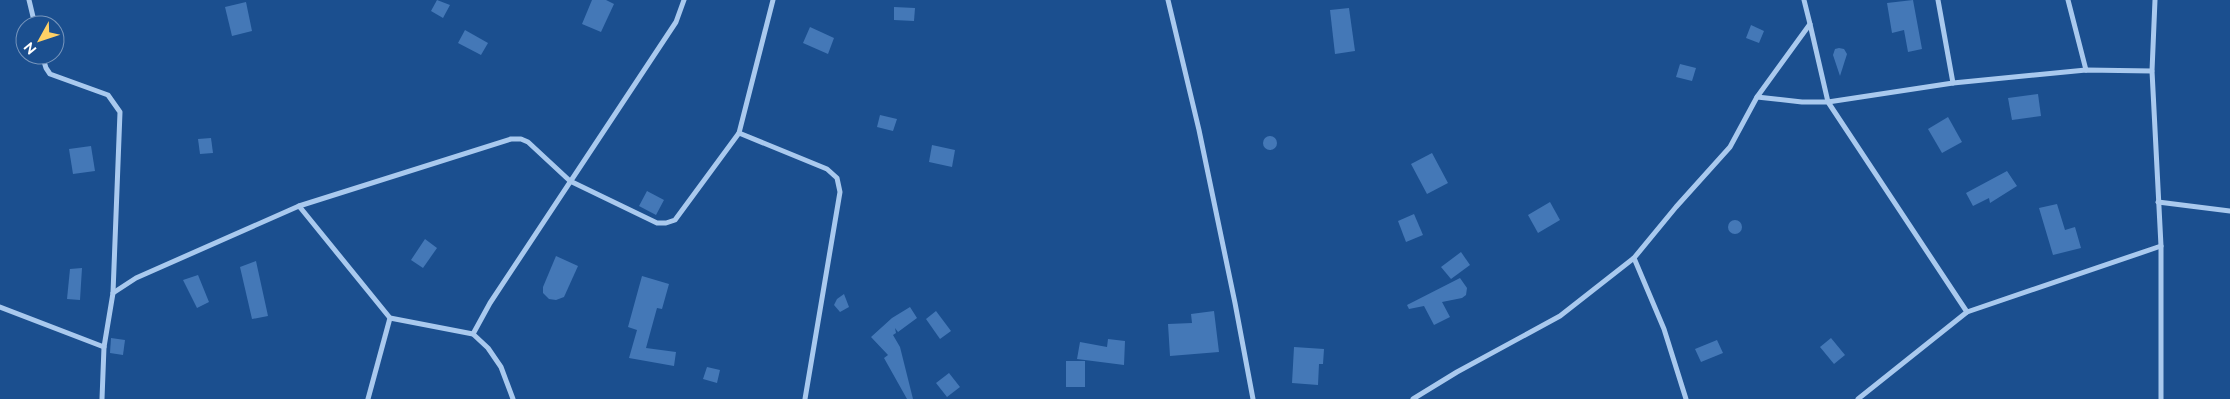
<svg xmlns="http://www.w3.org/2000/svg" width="2230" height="399" font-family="Raleway,sans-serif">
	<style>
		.building { fill: #4478b7 }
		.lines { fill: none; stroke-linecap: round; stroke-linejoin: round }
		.street { stroke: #a9c9ee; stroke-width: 5 }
	</style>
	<rect width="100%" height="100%" fill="#1b4f8f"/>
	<g class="building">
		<polygon points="437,0 450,5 443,18 431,11"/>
		<polygon points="592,0 606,0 614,4 601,32 582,24"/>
		<polygon points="1913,0 1922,49 1908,52 1904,30 1892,33 1887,3"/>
		<polygon points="246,2 252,31 232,36 225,7"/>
		<polygon points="894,7 915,8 914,21 894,20"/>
		<polygon points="1349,8 1355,51 1335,54 1330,10"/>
		<polygon points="1751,25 1764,31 1759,43 1746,38"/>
		<polygon points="810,27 834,38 828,54 803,43"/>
		<polygon points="465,30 488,43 481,55 458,43"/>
		<polygon points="1839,48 1844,49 1847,54 1840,76 1833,55 1835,49"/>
		<polygon points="1680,64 1696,68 1692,81 1676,77"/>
		<polygon points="2038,94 2041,116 2012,120 2008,98"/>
		<polygon points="880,115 897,119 893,131 877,127"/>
		<polygon points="1948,117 1962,142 1942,153 1928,129"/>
		<circle cx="1270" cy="143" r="7"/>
		<polygon points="211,138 213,153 200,154 198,139"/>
		<polygon points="932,145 955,150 952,167 929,162"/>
		<polygon points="91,146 95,171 73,174 69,149"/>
		<polygon points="1432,153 1448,183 1427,194 1411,164"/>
		<polygon points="2007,171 2017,186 1990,203 1989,198 1973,206 1966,193"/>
		<polygon points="647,191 664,200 656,215 639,206"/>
		<polygon points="1550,202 1560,220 1538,233 1528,215"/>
		<polygon points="2057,204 2065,230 2075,227 2081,248 2053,255 2039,208"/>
		<polygon points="1414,214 1423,235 1406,242 1398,221"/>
		<circle cx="1735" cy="227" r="7"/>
		<polygon points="425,239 437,248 423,268 411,260"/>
		<polygon points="1461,252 1470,265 1451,279 1441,267"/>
		<polygon points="556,256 578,266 564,297 556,300 549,299 543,293 543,287"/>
		<polygon points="256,261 268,316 252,319 240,267"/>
		<polygon points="82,268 80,300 67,299 70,269"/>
		<polygon points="198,275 209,302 197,308 183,280"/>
		<polygon points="642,276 669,284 662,309 657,308 646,348 676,352 674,366 629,358 637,330 628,327"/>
		<polygon points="1460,278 1467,288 1466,295 1462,298 1442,302 1450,317 1434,325 1424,306 1409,309 1407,305"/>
		<polygon points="844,294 849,307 840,312 834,305 837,299"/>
		<polygon points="910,307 917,318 898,332 895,328 896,333 893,335 900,347 913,399 907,399 884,358 888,355 871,337 892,318"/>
		<polygon points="936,311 951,331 940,339 926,319"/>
		<polygon points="1214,311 1219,352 1170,356 1168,324 1192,323 1191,314"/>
		<polygon points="111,338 125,340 123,355 110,353"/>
		<polygon points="1831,338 1845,355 1834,364 1820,347"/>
		<polygon points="1108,339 1125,341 1124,365 1077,359 1080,342 1107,347"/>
		<polygon points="1717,340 1723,353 1701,362 1695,349"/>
		<polygon points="1294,347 1324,349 1323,364 1319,364 1318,385 1292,383"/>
		<rect x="1066" y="361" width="19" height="26"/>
		<polygon points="707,367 720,370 717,383 703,379"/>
		<polygon points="949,373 960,387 947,397 936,383"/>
	</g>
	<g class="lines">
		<g class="street">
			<polyline points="29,0 35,25"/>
			<polyline points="1168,0 1199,130 1235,303 1253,399"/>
			<polyline points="1938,0 1953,83"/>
			<polyline points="2068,0 2086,70"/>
			<polyline points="2155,0 2152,71 2161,246 2161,399"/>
			<polyline points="1810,24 1828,102 1953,83 2086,70 2152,71"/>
			<polyline points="42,55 46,68 50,74 108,95 120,112 113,293 104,347 102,399"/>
			<polyline points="1757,97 1802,102 1828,102 1967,312"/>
			<polyline points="739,133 827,169 837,178 840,192 805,399"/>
			<polyline points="2158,202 2230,211"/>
			<polyline points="299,206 511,139 521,139 528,142 570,181 657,223 666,223 675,220 739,133 773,0"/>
			<polyline points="1634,258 1664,329 1686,399"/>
			<polyline points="113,293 136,278 299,206 390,318 473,334 488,348 501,367 513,399"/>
			<polyline points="0,307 104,347"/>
			<polyline points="473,334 490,303 676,22 684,0"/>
			<polyline points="368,399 390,318"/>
			<polyline points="1413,399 1457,372 1560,316 1634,258 1676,207 1730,147 1757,97 1810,24 1804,0"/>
			<polyline points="1858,399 1967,312 2161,246"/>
		</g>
	</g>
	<g transform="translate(40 40) rotate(230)"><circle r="24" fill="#1b4f8f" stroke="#7695bc"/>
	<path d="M0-4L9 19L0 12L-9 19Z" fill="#ffd166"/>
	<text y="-8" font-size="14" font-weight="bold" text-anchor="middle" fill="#ffffff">N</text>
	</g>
</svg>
